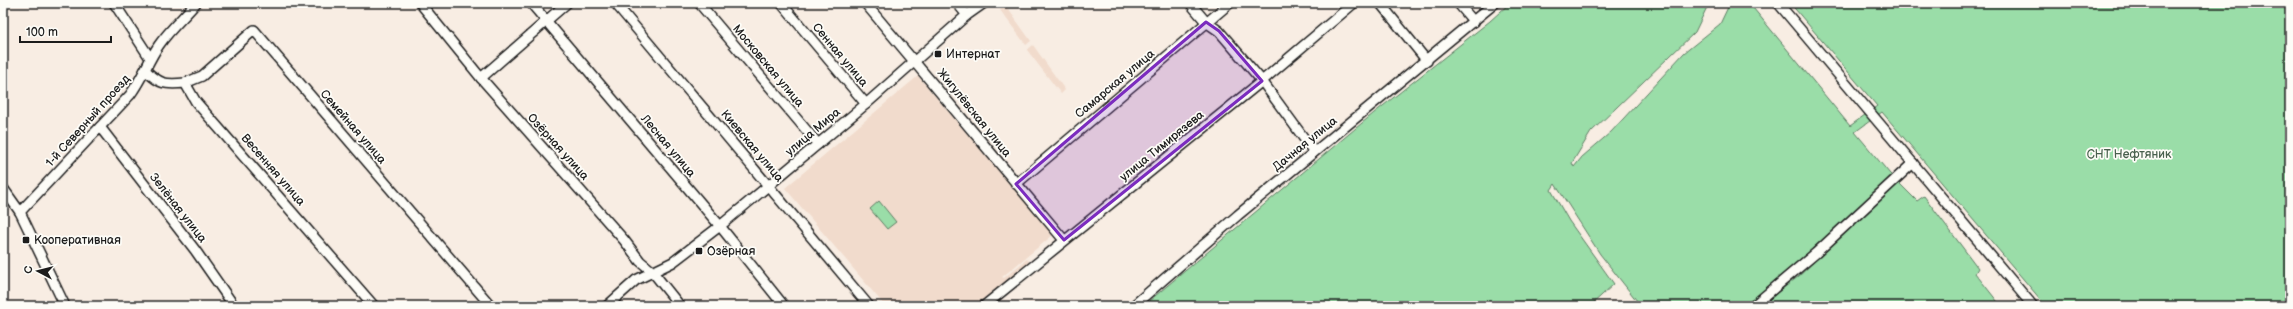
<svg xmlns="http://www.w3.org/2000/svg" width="2293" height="309" font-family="'Balsamiq Sans',sans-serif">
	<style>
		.built { fill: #f1dbcc }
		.green { fill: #9adda8; stroke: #5b7c62 }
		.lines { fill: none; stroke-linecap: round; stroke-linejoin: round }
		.minor-casing { stroke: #1c1c1c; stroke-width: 12 }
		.minor { stroke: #fdfcf7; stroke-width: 9 }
		.marked { fill: #7b2cbf; fill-opacity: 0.2; stroke: #7b2cbf; stroke-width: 3; stroke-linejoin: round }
		.poi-dot { fill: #1c1c1c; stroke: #fdfcf7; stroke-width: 1.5 }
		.labels { text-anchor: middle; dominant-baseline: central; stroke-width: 3.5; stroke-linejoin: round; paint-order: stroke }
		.poi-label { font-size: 12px; fill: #1c1c1c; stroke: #fdfcf7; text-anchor: start }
		.street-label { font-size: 12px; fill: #1c1c1c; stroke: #fdfcf7 }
		.park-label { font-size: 12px; fill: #48604d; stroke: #fdfcf7 }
	</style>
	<rect width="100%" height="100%" fill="#f8ede3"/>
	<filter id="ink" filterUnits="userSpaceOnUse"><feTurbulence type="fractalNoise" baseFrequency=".025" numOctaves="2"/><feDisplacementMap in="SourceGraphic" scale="8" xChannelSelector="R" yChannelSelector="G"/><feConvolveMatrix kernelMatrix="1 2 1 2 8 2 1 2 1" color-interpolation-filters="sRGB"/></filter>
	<g filter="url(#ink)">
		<g class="built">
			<polygon points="1006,6 1031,41 1026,45 1000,10"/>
			<polygon points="1033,45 1065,90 1061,94 1027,50"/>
			<polygon points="918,76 1053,235 1002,277 1004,278 1027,259 1031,264 976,306 885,306 785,188"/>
		</g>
		<g class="green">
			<polygon points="1510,3 1709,3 1695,32 1591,132 1572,163 1574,167 1582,157 1611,132 1684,53 1720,24 1730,3 1749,3 1850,126 1877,106 1790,3 2284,3 2290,10 2290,306 2046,306 1882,112 1855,132 1890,174 1917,201 1924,196 1978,268 1975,273 2001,306 1760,306 1799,276 1854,224 1849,217 1746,306 1641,306 1600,254 1555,184 1551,190 1569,221 1614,284 1590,306 1143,306 1374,113 1490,21"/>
			<polygon points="879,201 896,222 887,229 870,209"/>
		</g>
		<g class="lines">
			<g class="minor-casing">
				<g id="minor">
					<polyline points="114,3 150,58"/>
					<polyline points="420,3 481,78 624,240 640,261 652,271 680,306"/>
					<polyline points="531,3 720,226 784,306"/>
					<polyline points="615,3 869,306"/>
					<polyline points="699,3 818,144"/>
					<polyline points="781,3 866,104"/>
					<polyline points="865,3 1064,240"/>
					<polyline points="957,3 967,15"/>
					<polyline points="1190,3 1206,22 1219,31 1262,81 1314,152"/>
					<polyline points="1380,3 1427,61"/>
					<polyline points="1458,3 1474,22"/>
					<polyline points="1778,3 2033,306"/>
					<path d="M145,70C160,84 164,85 185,83L196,102L374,306"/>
					<polyline points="481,78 567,3"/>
					<polyline points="185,83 202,76 254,30 491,306"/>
					<polyline points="100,127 195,250 234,306"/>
					<polyline points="1016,184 1230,3"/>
					<polyline points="3,188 20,212 65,306"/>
					<path d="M20,212L130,95C142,79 148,61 159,45C169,30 184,17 196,3"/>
					<polyline points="607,306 636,280 673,262 720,226 866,104 967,15 984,3"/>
					<polyline points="984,306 1262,81 1354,3"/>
					<polyline points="1133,306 1238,215 1495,3"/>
					<polyline points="1753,306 1816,253 1913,163"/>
				</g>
			</g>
			<use href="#minor" class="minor"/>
		</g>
	</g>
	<path class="marked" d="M1206,22L1219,31L1262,81L1064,240L1016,184Z"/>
	<g class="poi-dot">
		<rect x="934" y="50" width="8" height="8" rx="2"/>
		<rect x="22" y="236" width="8" height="8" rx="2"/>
		<rect x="695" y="247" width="8" height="8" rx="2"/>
	</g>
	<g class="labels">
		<g class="poi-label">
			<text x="946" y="54">Интернат</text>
			<text x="34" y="240">Кооперативная</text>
			<text x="707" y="251">Озёрная</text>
		</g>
		<g class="street-label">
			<text transform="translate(840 55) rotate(50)">Сенная улица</text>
			<text transform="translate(768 66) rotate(50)">Московская улица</text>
			<text transform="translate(1115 84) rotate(-40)">Самарская улица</text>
			<text transform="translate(974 113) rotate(51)">Жигулёвская улица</text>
			<text transform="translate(88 121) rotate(-48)">1-й Северный проезд</text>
			<text transform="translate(353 127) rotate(49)">Семейная улица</text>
			<text transform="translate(813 132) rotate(-40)">улица Мира</text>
			<text transform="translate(1305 144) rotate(-39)">Дачная улица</text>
			<text transform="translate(668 146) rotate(50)">Лесная улица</text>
			<text transform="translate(752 146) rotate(50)">Киевская улица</text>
			<text transform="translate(1162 146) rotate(-39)">улица Тимирязева</text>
			<text transform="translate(558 147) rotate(48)">Озёрная улица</text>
			<text transform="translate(273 170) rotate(49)">Весенняя улица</text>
			<text transform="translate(178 208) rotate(52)">Зелёная улица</text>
		</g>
		<g class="park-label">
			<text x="2129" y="154">СНТ Нефтяник</text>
		</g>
	</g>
	<rect width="2293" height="309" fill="none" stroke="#fdfcf7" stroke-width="16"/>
	<rect x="8" y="8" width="2277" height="293" fill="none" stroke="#1c1c1c" stroke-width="1.5" filter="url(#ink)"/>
	<g transform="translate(38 271) rotate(277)" stroke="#fdfcf7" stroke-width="3" paint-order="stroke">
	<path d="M0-3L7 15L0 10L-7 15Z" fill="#1c1c1c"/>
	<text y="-6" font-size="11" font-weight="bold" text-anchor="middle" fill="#1c1c1c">С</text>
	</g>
	<path d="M20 36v6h91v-6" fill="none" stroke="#1c1c1c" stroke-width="2"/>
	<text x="26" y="36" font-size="12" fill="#1c1c1c" stroke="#fdfcf7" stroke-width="3" paint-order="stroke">100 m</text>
</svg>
